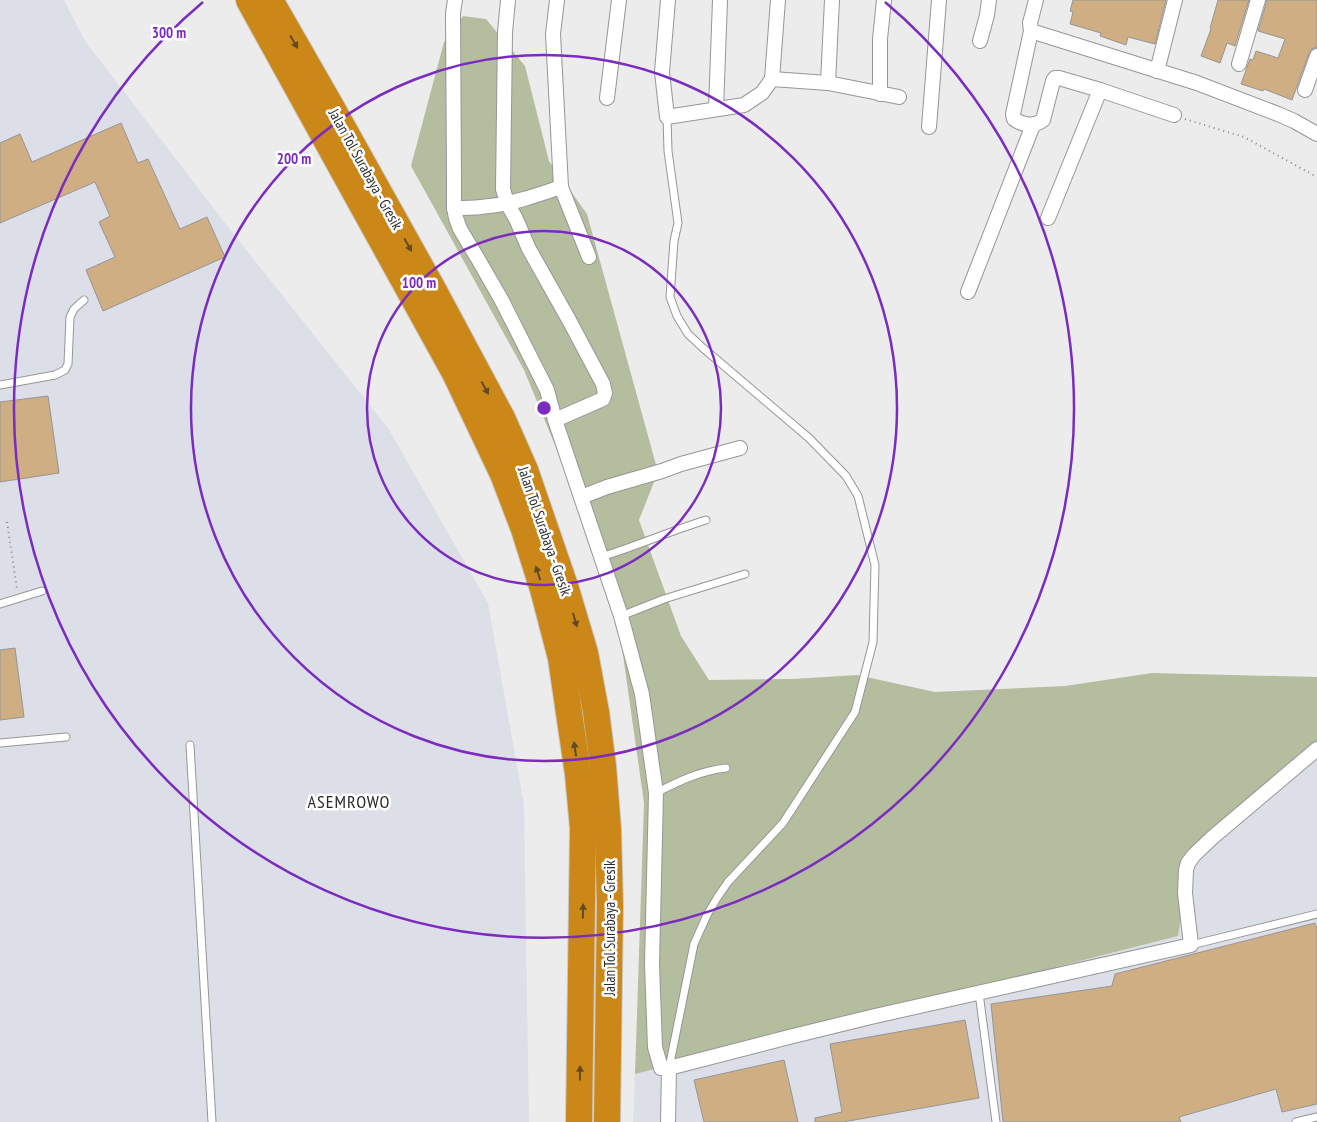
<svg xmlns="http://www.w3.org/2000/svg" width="1317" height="1122" font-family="'PT Sans Narrow',sans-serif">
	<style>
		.built { fill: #dddfe8 }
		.green { fill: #b5bd9f }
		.building { fill: #cfae83; stroke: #969594 }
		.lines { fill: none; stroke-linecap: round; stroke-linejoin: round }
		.lane-casing { stroke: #969697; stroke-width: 9 }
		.street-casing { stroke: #969697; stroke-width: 16 }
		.highway-casing { stroke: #c8c8c8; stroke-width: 28 }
		.path { stroke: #858686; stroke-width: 2; stroke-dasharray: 1 4; stroke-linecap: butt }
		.lane { stroke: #fff; stroke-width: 7 }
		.street { stroke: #fff; stroke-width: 14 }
		.highway { stroke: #cb8717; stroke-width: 26 }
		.oneway { fill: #624b24 }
		.ring { fill: none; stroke: #7b2cbf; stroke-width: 2.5 }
		.labels { text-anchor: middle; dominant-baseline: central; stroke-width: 5; stroke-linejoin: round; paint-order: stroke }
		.street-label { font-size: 15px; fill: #2a2b2b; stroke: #fff }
		.quarter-label { font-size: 18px; letter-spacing: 1px; fill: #29292a; stroke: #fff }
		.centre { fill: #7b2cbf; stroke: #fff; stroke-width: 2.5 }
		.ring-label { font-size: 15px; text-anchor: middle; font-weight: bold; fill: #7b2cbf; stroke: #fff; stroke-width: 5; stroke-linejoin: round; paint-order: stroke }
	</style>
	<rect width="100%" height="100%" fill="#ececed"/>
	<g class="built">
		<polygon points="0,0 64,0 85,41 232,232 388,428 488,603 524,805 529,1122 0,1122"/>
		<polygon points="1317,751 1317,1122 633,1122 635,1074 1177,936 1191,854"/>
	</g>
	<polygon class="green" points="463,16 486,19 525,66 549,161 587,214 658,472 639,520 681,636 709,680 793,679 857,675 935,692 1065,686 1152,673 1317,677 1317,751 1191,853 1178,936 635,1074 644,803 620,634 581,508 524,370 411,166 444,42"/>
	<g class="building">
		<polygon points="1073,0 1166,0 1155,44 1128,37 1126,45 1100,36 1101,33 1070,24 1073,12 1070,11"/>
		<polygon points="1218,0 1249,0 1235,46 1227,43 1220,63 1201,56 1211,29 1210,28"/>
		<polygon points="1267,0 1317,0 1317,47 1312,49 1309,53 1292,100 1264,89 1263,91 1241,84 1250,59 1253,60 1256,51 1278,58 1285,39 1258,31"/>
		<polygon points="121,123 138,163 148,159 180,229 207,217 225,257 103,311 86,270 115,257 99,222 110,216 95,182 0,223 0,143 20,134 32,162"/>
		<polygon points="48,396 59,473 0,482 0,402"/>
		<polygon points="15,648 24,717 0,720 0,650"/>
		<polygon points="1315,923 1317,928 1317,1104 1282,1112 1276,1089 1179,1117 1181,1122 1003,1122 991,1004 1112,986 1115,974"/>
		<polygon points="965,1020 979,1098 843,1122 815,1122 815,1118 842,1112 830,1044"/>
		<polygon points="784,1060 798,1122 704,1122 694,1080"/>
	</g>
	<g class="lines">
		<g class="lane-casing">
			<g id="lane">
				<polyline points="667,117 668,151 678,223 674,241 670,297 677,316 688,334 703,348 809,438 846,476 858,496 875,565 873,642 855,712 783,823 728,882 717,898 707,915 694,944 669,1068"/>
				<polyline points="0,385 55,375 65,370 68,364 70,317 74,309 84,300"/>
				<path d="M601,557C637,546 670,531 706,520"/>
				<polyline points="0,604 42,591"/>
				<polyline points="621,616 664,599 745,574"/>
				<polyline points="0,743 66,737"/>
				<polyline points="190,745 212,1122"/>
				<path d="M656,793C679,781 700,771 726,768"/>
				<polyline points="1191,945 1317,914"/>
				<polyline points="979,993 996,1122"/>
				<polyline points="1296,1122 1317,1117"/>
			</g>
		</g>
		<g class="street-casing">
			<g id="street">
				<polyline points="455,0 453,13 454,179 454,208 456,218 460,229 478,259 501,299 547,390 555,420 621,616 642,694 656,793 652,964 655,1047 661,1068 669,1068 789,1037 875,1016 1191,945 1185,893 1186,870 1188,863 1194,855 1213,837 1317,749"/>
				<polyline points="508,0 505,32 503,189 507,203 516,219 529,249 569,320 603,384 605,393 603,399 555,420"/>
				<polyline points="557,0 553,34 561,187 589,257"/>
				<polyline points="668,0 662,72 667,117 744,105 762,93 772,79 828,83 899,97"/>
				<polyline points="1036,0 1030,23 1031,31 1197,83 1278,114 1294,121 1317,134"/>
				<path d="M1031,31L1013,114L1014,119C1022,125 1034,127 1043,120L1053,81L1055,78H1059L1100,90L1174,115"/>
				<polyline points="980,41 987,15 989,0"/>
				<polyline points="1239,64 1258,0"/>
				<polyline points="1157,71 1175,0"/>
				<polyline points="772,79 778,0"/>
				<polyline points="828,83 832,0"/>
				<polyline points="1305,90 1317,56"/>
				<polyline points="880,94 880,39 884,0"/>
				<polyline points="607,98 619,0"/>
				<polyline points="716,109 720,0"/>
				<polyline points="929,127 939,0"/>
				<path d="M454,208C463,208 472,208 481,207C509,205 535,196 561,187"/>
				<polyline points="1048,218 1100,90"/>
				<polyline points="968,292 1033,125"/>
				<polyline points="581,497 607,487 662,471 681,464 740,448"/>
				<polyline points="668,1122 669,1068"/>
			</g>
		</g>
		<g class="highway-casing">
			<g id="highway">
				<polyline points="249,0 455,373 503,474 524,529 543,589 561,658 578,774 583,828 579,1122"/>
				<polyline points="270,0 329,103 434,291 502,418 525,470 565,586 585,653 596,712 603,766 608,829 610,905 607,1122"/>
			</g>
		</g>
		<g class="path">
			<polyline points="1185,119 1244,137 1317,177"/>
			<polyline points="7,522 17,589"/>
		</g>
		<use href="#lane" class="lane"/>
		<use href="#street" class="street"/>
		<use href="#highway" class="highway"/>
	</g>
	<defs><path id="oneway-solid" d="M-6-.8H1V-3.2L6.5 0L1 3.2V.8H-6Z" transform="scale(1.25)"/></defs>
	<g class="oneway">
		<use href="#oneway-solid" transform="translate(294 42) rotate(60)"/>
		<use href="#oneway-solid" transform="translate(408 245) rotate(61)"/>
		<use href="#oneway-solid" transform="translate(485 388) rotate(61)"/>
		<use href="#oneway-solid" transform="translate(538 573) rotate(-108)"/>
		<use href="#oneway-solid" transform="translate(575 620) rotate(74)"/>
		<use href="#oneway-solid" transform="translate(575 749) rotate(-98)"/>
		<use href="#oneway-solid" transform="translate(583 911) rotate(-89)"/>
		<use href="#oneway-solid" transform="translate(580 1073) rotate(-89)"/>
	</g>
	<g class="ring">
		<circle cx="544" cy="408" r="177"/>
		<circle cx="544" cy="408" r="353"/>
		<path d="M885 2A530 530 0 1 1 203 2"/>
	</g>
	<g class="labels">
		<g class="street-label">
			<text transform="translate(366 169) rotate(61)">Jalan Tol Surabaya - Gresik</text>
			<text transform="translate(545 531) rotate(71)">Jalan Tol Surabaya - Gresik</text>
			<text transform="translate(609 928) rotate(-90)">Jalan Tol Surabaya - Gresik</text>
		</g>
		<g class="quarter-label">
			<text x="349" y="801">ASEMROWO</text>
		</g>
	</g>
	<circle cx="544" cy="408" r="8" class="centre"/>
	<g class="ring-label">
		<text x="169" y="38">300 m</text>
		<text x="294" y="164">200 m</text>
		<text x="419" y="288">100 m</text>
	</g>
</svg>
